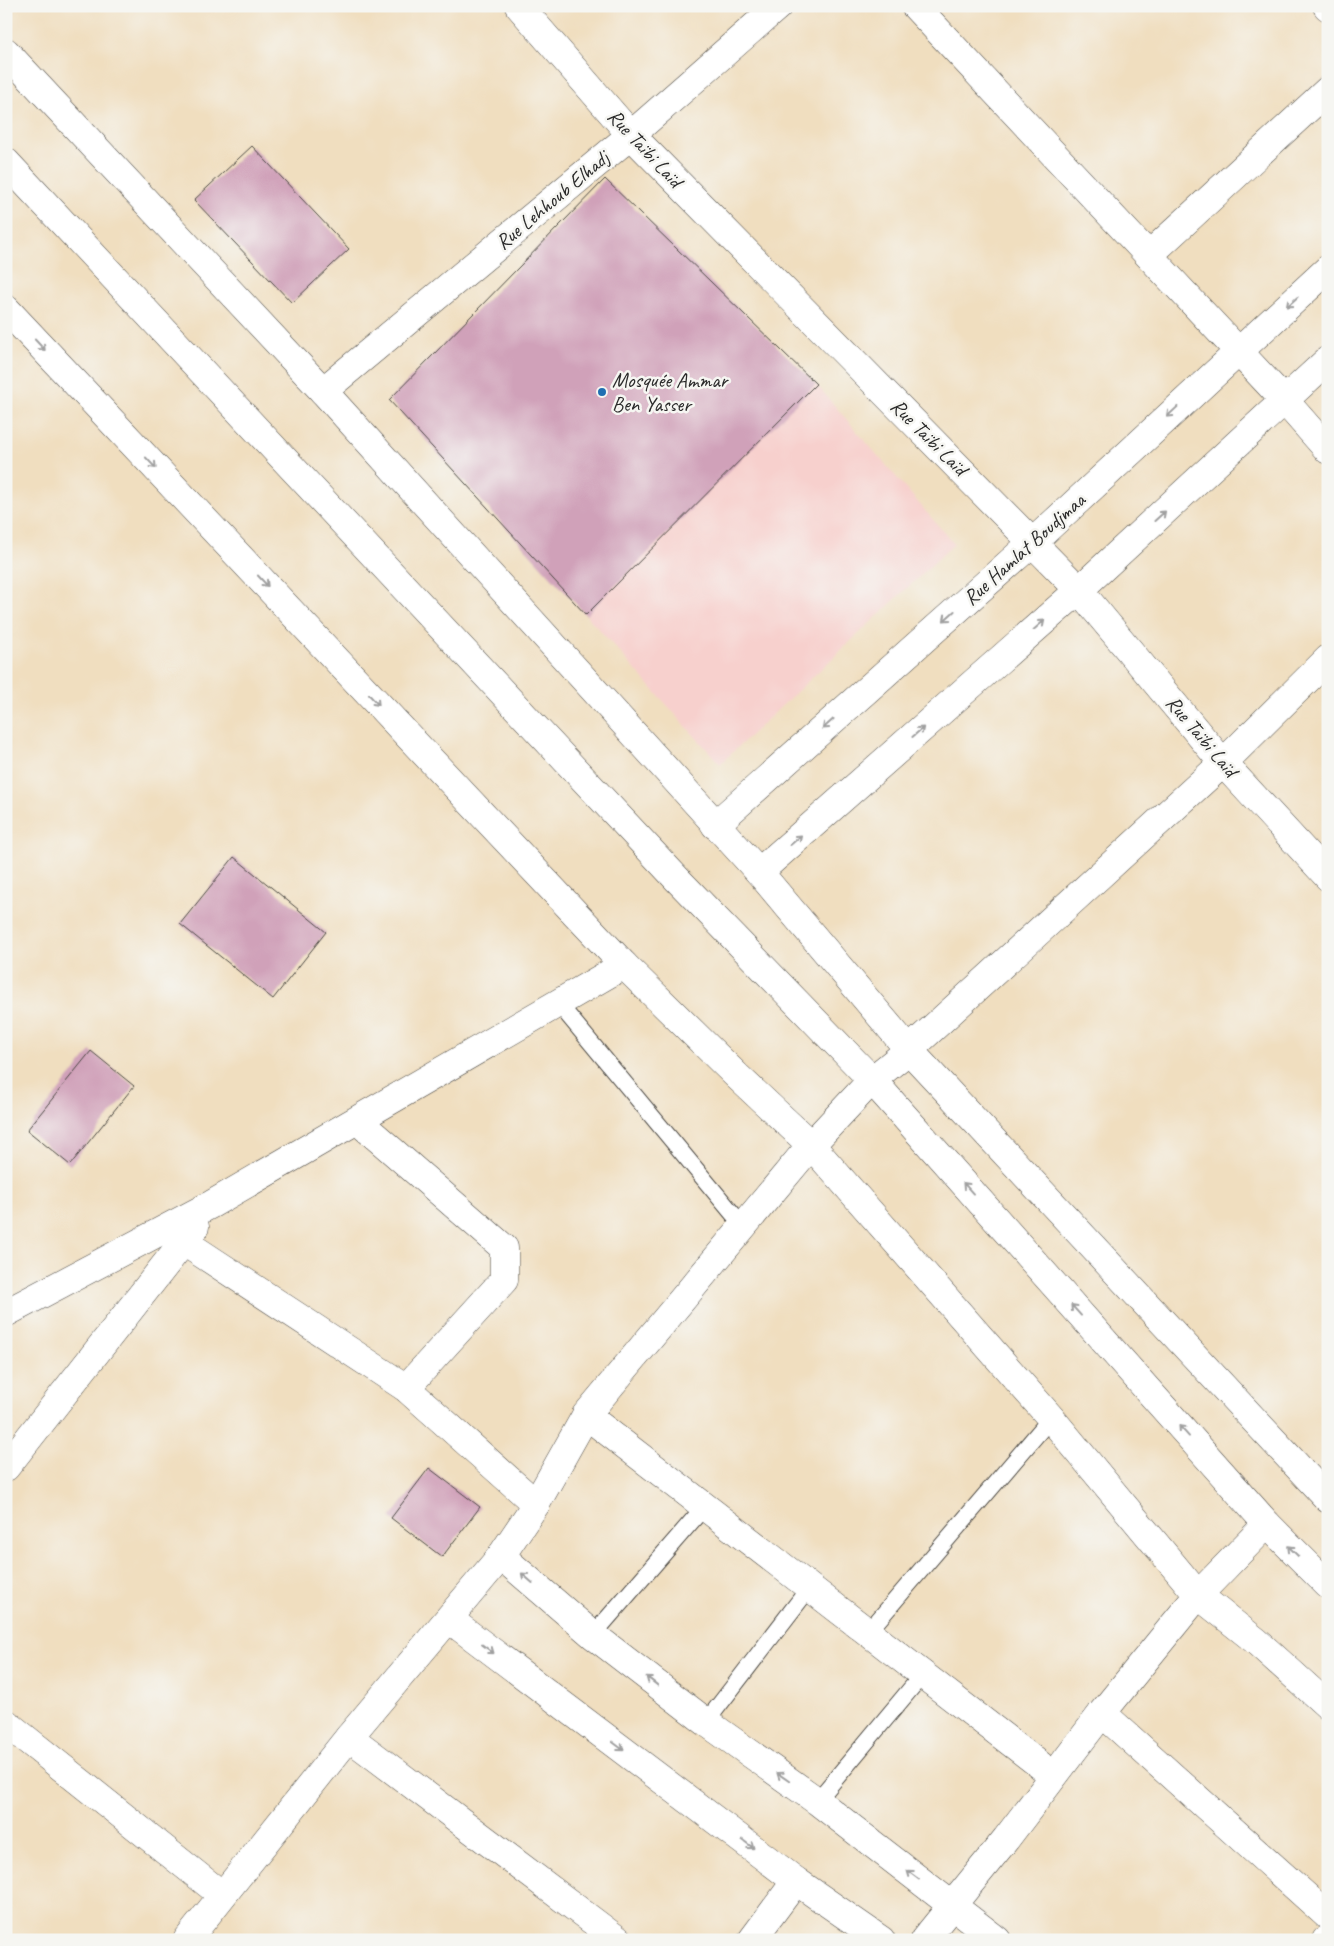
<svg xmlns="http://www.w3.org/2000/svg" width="1334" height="1946" font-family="Caveat,sans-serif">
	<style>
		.built { fill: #f7d0cd }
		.building { fill: #d0a1b9 }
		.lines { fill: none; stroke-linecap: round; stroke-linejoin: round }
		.lane-casing { stroke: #494641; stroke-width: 18 }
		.street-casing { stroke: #494641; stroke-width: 29 }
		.secondary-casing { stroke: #494641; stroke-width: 29 }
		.primary-casing { stroke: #494641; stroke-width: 29 }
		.lane { stroke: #fff; stroke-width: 16 }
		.street { stroke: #fff; stroke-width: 28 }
		.secondary { stroke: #fff; stroke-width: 28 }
		.primary { stroke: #fff; stroke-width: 28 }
		.oneway { stroke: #a0a0a0 }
		.poi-dot { fill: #1f6fb2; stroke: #f6f6f2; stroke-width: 2 }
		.labels { text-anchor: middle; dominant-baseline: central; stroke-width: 5; stroke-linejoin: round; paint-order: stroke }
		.street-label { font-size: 21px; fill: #2b2b2b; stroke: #f6f6f2 }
		.poi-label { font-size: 21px; fill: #2b2b2b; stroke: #f6f6f2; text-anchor: start }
	</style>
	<rect width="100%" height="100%" fill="#f6f6f2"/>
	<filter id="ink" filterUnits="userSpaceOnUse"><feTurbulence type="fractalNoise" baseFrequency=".02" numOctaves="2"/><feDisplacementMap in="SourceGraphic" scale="10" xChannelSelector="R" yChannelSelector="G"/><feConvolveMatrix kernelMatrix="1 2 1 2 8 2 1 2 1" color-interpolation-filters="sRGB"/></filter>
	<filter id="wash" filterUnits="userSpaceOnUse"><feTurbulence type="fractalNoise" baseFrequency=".0096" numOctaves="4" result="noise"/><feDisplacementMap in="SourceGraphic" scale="20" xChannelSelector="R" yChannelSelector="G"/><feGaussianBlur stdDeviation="1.12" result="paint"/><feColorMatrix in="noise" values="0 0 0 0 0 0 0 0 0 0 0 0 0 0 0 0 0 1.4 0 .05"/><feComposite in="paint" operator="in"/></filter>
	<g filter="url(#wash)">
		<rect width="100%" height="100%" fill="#f0debf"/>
		<polygon class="built" points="816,384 954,544 720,764 586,615"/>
		<g id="blocks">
			<g class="building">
				<polygon points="252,146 349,249 292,303 194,200"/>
				<polygon points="605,179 816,384 586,615 389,400"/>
				<polygon points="234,857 326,932 273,999 180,924"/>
				<polygon points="91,1051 134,1086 70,1165 27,1130"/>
				<polygon points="429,1468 480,1507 442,1557 391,1518"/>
			</g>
		</g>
	</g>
	<g filter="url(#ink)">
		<use href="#blocks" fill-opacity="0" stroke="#494641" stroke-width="1"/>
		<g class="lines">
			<g class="lane-casing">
				<g id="lane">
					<polyline points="558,1003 743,1226"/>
					<polyline points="868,1632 1051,1418"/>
					<polyline points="593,1635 705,1506"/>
					<polyline points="706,1722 810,1587"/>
					<polyline points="817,1801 923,1674"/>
				</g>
			</g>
			<g class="street-casing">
				<g id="street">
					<polyline points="519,6 631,135 1079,590 1223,763 1328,877"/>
					<polyline points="915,6 1285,401 1328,450"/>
					<polyline points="1327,6 1328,7"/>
					<polyline points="1149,255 1328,90"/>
					<polyline points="323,391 631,135 778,6"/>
					<polyline points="358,1121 504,1248 504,1280 406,1388"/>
					<polyline points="184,1242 406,1388 536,1504"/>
					<polyline points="6,1313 212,1204 624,965"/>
					<polyline points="586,1415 1053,1775"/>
					<polyline points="6,1467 195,1227"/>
					<polyline points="501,1556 593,1635 706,1722 817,1801 997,1940"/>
					<polyline points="449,1619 796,1881 881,1940"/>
					<polyline points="1102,1713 1328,1916"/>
					<polyline points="6,1723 222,1895"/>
					<polyline points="349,1737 618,1940"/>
					<polyline points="187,1940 349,1737 501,1556 536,1504 586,1415 811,1145 872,1080"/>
					<polyline points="752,1940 796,1881"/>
					<polyline points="1326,1940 1328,1938"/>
				</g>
			</g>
			<g class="secondary-casing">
				<g id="secondary">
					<polyline points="6,52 323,391 759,872 909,1050 872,1080"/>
					<polyline points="1328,659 1223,763 909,1050 1328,1499"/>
					<polyline points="715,825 1033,542 1328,269"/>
					<polyline points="759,872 1079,590 1328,360"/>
					<polyline points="924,1940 1006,1839 1102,1713 1198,1595 1267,1524"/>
				</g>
			</g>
			<g class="primary-casing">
				<g id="primary">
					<polyline points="6,162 677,879 872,1080 1267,1524 1328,1585"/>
					<polyline points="6,309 624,965 737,1076 811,1145 1051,1418 1198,1595 1256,1641 1328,1706"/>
				</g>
			</g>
			<use href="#lane" class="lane"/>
			<use href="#street" class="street"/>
			<use href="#secondary" class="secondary"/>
			<use href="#primary" class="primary"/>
		</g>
		<defs><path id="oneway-shaft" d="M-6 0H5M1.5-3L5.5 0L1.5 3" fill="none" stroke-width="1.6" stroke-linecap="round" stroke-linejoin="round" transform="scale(1.25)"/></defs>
		<g class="oneway">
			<use href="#oneway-shaft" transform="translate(1292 302) rotate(138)"/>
			<use href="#oneway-shaft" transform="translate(40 345) rotate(47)"/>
			<use href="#oneway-shaft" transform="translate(1172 412) rotate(137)"/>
			<use href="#oneway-shaft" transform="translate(151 463) rotate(47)"/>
			<use href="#oneway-shaft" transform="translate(1160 516) rotate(-42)"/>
			<use href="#oneway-shaft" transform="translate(263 581) rotate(47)"/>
			<use href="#oneway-shaft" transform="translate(949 616) rotate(138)"/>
			<use href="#oneway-shaft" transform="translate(1039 625) rotate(-41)"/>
			<use href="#oneway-shaft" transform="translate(374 700) rotate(47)"/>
			<use href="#oneway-shaft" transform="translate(828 724) rotate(138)"/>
			<use href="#oneway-shaft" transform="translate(918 732) rotate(-41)"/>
			<use href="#oneway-shaft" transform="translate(796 840) rotate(-41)"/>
			<use href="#oneway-shaft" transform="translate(968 1188) rotate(-132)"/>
			<use href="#oneway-shaft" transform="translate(1076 1310) rotate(-132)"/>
			<use href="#oneway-shaft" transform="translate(1184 1431) rotate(-132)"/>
			<use href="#oneway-shaft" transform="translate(1293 1551) rotate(-135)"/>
			<use href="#oneway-shaft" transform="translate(527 1578) rotate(-139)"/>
			<use href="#oneway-shaft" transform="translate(488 1649) rotate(37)"/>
			<use href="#oneway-shaft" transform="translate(652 1681) rotate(-142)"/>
			<use href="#oneway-shaft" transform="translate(618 1746) rotate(37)"/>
			<use href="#oneway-shaft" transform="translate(783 1777) rotate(-145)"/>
			<use href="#oneway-shaft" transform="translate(748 1844) rotate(37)"/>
			<use href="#oneway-shaft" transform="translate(913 1875) rotate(-143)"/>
		</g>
	</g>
	<circle class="poi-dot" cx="602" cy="392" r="5"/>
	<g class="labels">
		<g class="street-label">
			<text transform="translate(645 148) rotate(47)">Rue Taïbi Laïd</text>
			<text transform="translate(552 200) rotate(-40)">Rue Lehhoub Elhadj</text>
			<text transform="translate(929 437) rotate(45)">Rue Taïbi Laïd</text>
			<text transform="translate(1024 549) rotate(-42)">Rue Hamlat Boudjmaa</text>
			<text transform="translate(1202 736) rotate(50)">Rue Taïbi Laïd</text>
		</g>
		<g class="poi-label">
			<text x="612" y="380">Mosquée Ammar<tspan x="612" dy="24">Ben Yasser</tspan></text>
		</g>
	</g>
	<rect width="1334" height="1946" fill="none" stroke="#f6f6f2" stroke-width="25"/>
</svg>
